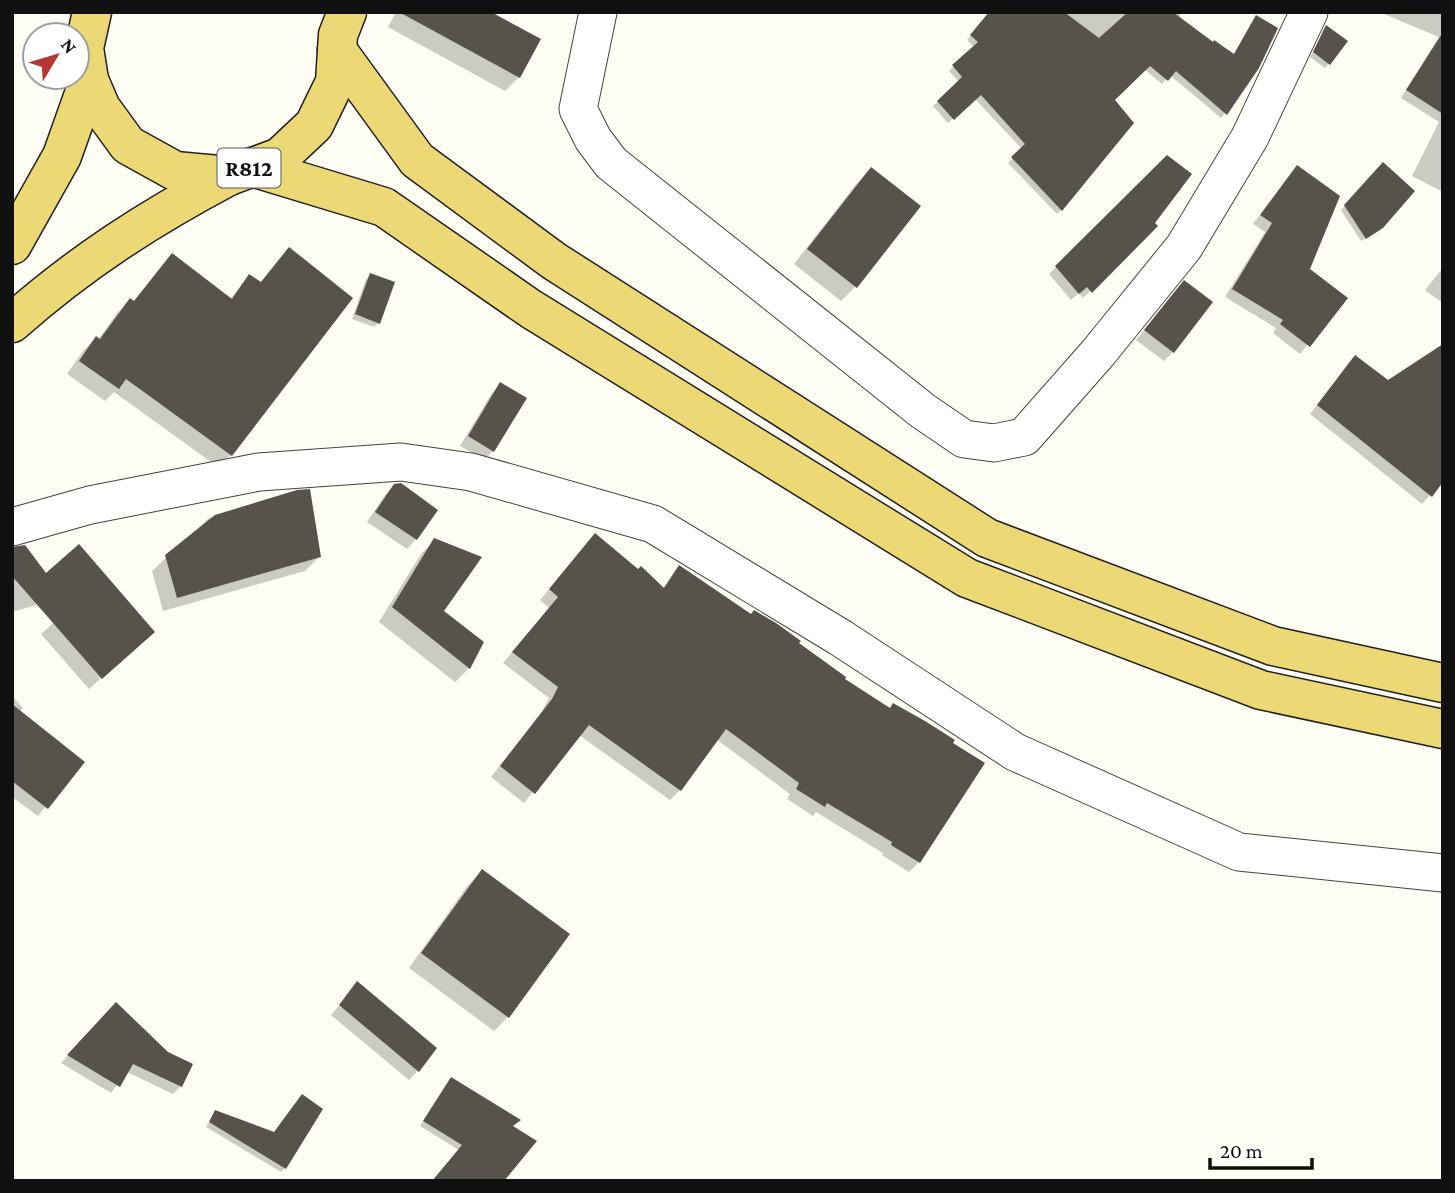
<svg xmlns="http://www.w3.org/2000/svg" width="1455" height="1193" font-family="'Crimson Pro',serif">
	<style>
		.shadow { fill: #0003 }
		.building { fill: #58524d }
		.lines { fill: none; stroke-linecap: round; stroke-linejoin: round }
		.street-casing { stroke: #434343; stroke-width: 39 }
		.primary-casing { stroke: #212121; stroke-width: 41 }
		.street { stroke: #fff; stroke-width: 37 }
		.primary { stroke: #edd876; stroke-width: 38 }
		.labels { text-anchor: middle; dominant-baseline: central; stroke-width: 7; stroke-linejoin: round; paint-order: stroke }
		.shield { fill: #fff; stroke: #585858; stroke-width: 2 }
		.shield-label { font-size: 23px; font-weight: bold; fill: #101010 }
	</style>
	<rect width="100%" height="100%" fill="#fefdf4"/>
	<g class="shadow">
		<polygon points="396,12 488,12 519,77 505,91 388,27"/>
		<polygon points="991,12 1182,12 1178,18 1233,55 1257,17 1258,67 1221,118 1170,75 1162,84 1144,69 1112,100 1061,210 1057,214 1008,163 1022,149 975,99 948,123 933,106 959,82 949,71 974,47 967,40"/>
		<polygon points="1379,12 1443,12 1443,192 1412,176 1439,122 1401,98 1439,37"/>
		<polygon points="1325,31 1329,63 1325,68 1310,57"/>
		<polygon points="1164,161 1153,223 1156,226 1083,298 1079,293 1071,300 1049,274"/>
		<polygon points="1383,164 1377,232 1361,241 1341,210"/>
		<polygon points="1297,167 1308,269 1345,298 1300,354 1273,333 1276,328 1225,297 1265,232 1253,224"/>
		<polygon points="871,169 918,206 855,287 841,301 794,264 857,183"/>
		<polygon points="289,249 231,455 218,467 114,392 105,401 67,374 83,351 96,338 98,340 117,313 130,300 133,302 172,256 229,300 249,276 259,284"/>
		<polygon points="1443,268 1443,303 1425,290"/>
		<polygon points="371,275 378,323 374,327 352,319 366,279"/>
		<polygon points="1175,292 1173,352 1164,361 1136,340"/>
		<polygon points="1347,366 1430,495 1422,504 1310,414"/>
		<polygon points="501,384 493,451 484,460 460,446 492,393"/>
		<polygon points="394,485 436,510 416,539 407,549 367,522 385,495"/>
		<polygon points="297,492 320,556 305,571 163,611 152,571 209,518"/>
		<polygon points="435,540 442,611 469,668 455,682 379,622 421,554"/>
		<polygon points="586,546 662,589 680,568 797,644 919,862 909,872 882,855 883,853 816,812 813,816 787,799 790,794 716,739 680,790 670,800 579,735 524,803 491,777 542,711 549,698 503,663 549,608 540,600"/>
		<polygon points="79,547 148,627 148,636 89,689 41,634 92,589 12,612 12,560 26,549 45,576"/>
		<polygon points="12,696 23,708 19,712 82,762 38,816 12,797"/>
		<polygon points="482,871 508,1017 494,1031 409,968 468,885"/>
		<polygon points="357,984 418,1071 409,1080 331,1015"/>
		<polygon points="109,1012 181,1086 173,1094 127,1072 111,1093 61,1063"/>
		<polygon points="451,1079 518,1120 459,1150 420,1126"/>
		<polygon points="215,1112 273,1134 281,1124 285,1168 281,1172 206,1127"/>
	</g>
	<g class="building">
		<polygon points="399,12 491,12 541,39 520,78"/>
		<polygon points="989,12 1064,12 1099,38 1128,12 1173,12 1213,42 1214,40 1234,54 1256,15 1278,28 1259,68 1227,115 1176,71 1168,81 1150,66 1115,100 1134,123 1062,211 1011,157 1025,144 981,95 954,120 937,101 962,77 952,65 978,42 970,35"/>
		<polygon points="1326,25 1348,41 1330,65 1313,52"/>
		<polygon points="1443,32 1443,114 1406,90"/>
		<polygon points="1167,155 1192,174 1155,223 1158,226 1092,293 1087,287 1079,294 1055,266"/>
		<polygon points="1383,162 1415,191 1383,228 1366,239 1344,205"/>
		<polygon points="1297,165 1340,196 1310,269 1348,298 1310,347 1280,324 1283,320 1232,289 1272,223 1260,215"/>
		<polygon points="871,167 921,206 857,288 807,249"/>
		<polygon points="289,247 353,298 232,456 126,379 119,389 79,361 96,336 100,339 130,298 134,301 172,253 232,299 249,274 261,282"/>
		<polygon points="370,273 395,282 380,324 355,314"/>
		<polygon points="1184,280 1213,302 1174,353 1144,330"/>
		<polygon points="1443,344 1443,482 1432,497 1317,405 1355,355 1388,380"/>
		<polygon points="500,382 527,398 494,452 468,436"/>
		<polygon points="401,483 438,510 417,540 375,512 394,484"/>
		<polygon points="310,489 321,557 177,598 165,555 215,515 297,490"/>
		<polygon points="595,533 638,569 641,566 664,588 679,565 751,614 754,610 776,623 801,641 799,643 846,677 845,679 890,708 893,703 925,721 955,740 953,743 985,763 920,863 891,845 892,842 827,803 825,807 796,789 799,783 726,729 681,791 589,725 535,794 500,766 552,699 558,687 512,652 558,597 549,589"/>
		<polygon points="434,538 482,557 444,611 484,642 470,669 392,607"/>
		<polygon points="79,544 155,632 102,679 12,576 12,547 25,545 46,573"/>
		<polygon points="12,704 85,762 48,809 12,781"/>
		<polygon points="482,869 570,934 509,1018 421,953"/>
		<polygon points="357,981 437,1048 419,1072 339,1005"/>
		<polygon points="116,1002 168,1052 193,1064 182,1087 133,1064 120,1087 67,1055"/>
		<polygon points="451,1077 521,1120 513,1126 537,1141 504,1181 432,1181 462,1145 423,1121"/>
		<polygon points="302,1094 323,1109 286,1169 209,1122 215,1110 274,1132"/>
	</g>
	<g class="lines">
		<g class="street-casing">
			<g id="street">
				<polyline points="598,12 578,109 593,139 611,163 923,411 964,439 994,443 1024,437 1098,353 1184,247 1250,137 1309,12"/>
				<polyline points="12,527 90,505 259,472 401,462 471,472 653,524 841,638 1015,752 1239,852 1443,873"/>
			</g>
		</g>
		<g class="primary-casing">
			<g id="primary">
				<polyline points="92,12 84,48 89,80 101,108 128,145 175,171 229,176 280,157 314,125 335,82 338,35 347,12"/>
				<polyline points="337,50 417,160 554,261 987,538 1273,646 1443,683"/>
				<polyline points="252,167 384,207 531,309 967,578 1261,690 1443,729"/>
				<polyline points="12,245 62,156 89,80"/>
				<path d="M12,323C81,262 148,219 229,176"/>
			</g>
		</g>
		<use href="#street" class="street"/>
		<use href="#primary" class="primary"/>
	</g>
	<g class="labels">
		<rect class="shield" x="217.5" y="148.5" width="63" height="39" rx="5"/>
		<g class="shield-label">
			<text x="249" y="168">R812</text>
		</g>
	</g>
	<rect width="1455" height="1193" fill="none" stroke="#101010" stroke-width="28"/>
	<g transform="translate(56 56) rotate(52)"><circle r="33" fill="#ffffff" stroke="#9f9f9f" stroke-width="2"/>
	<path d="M0-5L12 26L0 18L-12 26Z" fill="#b63633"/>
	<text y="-10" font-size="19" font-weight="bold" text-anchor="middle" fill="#101010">N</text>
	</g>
	<path d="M1210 1158v10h102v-10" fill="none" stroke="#101010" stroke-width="3.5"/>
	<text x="1220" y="1158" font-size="21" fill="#101010" stroke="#ffffff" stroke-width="5" paint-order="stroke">20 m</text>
</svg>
